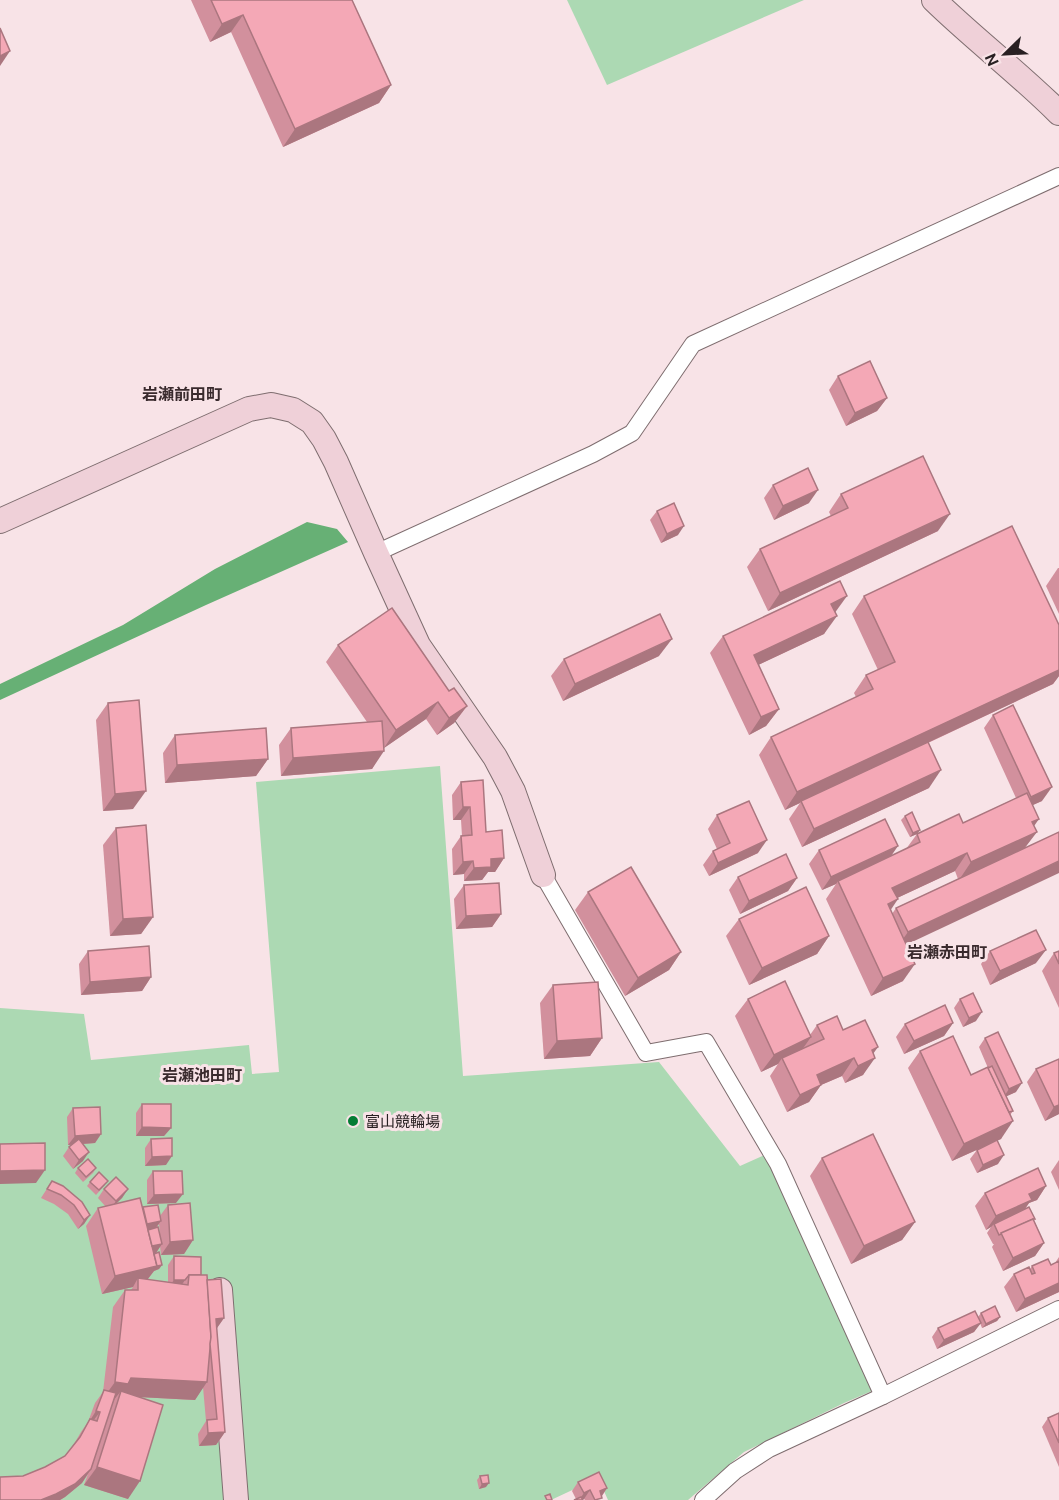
<svg xmlns="http://www.w3.org/2000/svg" width="1059" height="1500" font-family="Ubuntu,'Noto Sans JP',sans-serif">
	<style>
		.green { fill: #acd9b3 }
		.water { fill: #67b075 }
		.lines { fill: none; stroke-linecap: round; stroke-linejoin: round }
		.street-casing { stroke: #7e6d6f; stroke-width: 18 }
		.secondary-casing { stroke: #7e6d6f; stroke-width: 26 }
		.street { stroke: #fff; stroke-width: 16 }
		.secondary { stroke: #efd0d8; stroke-width: 24 }
		.wall { fill: #d2909d; fill-rule: evenodd }
		.shaded-wall { fill: #ab767f }
		.building { fill: #f4a8b6; stroke: #ab767f; stroke-width: 1.5 }
		.poi-dot { fill: #047c34; stroke: #f8e3e7; stroke-width: 2 }
		.labels { text-anchor: middle; dominant-baseline: central; stroke-width: 6; stroke-linejoin: round; paint-order: stroke }
		.poi-label { font-size: 15px; fill: #282022; stroke: #f8e3e7; text-anchor: start }
		.neighbourhood-label { font-size: 16px; font-weight: bold; fill: #392a2d; stroke: #f8e3e7 }
	</style>
	<rect width="100%" height="100%" fill="#f8e3e7"/>
	<g class="green">
		<polygon points="567,0 804,0 607,85"/>
		<polygon points="440,766 463,1076 659,1062 740,1166 767,1154 872,1391 844,1403 744,1452 688,1500 608,1500 598,1478 551,1500 0,1500 0,1008 84,1014 91,1060 249,1045 252,1074 279,1072 256,782"/>
	</g>
	<polygon class="water" points="307,522 337,529 348,542 206,605 0,700 0,684 123,625 215,569"/>
	<g class="lines">
		<g class="street-casing">
			<g id="street">
				<polyline points="376,553 593,454 632,433 693,344 1059,176"/>
				<polyline points="543,875 646,1053 706,1042 778,1164 883,1396"/>
				<polyline points="703,1500 735,1471 769,1449 883,1396 1059,1309"/>
			</g>
		</g>
		<g class="secondary-casing">
			<g id="secondary">
				<path d="M934,0C974,39 1019,73 1059,113"/>
				<polyline points="0,521 249,409 271,405 293,410 312,422 324,439 336,462 376,553 418,645 495,757 513,791 543,875"/>
				<polyline points="220,1290 236,1500"/>
			</g>
		</g>
		<use href="#street" class="street"/>
		<use href="#secondary" class="secondary"/>
	</g>
	<g class="wall">
		<polygon points="191,0 352,0 391,85 379,103 283,147 231,32 210,42"/>
		<polygon points="838,376 887,398 877,411 846,426 829,390"/>
		<polygon points="773,485 809,503 774,520 764,498"/>
		<polygon points="841,494 938,531 768,611 747,567 760,549 831,516 829,512"/>
		<polygon points="657,511 678,535 661,543 650,520"/>
		<polygon points="1058,568 1059,568 1059,614 1046,586"/>
		<polygon points="864,596 1059,625 1059,676 1053,684 928,743 929,788 802,847 789,819 800,803 785,810 759,755 771,737 856,697 854,693 866,675 878,670 852,614"/>
		<polygon points="835,613 824,634 758,665 779,709 766,726 749,735 710,653 723,636"/>
		<polygon points="338,645 449,691 467,706 454,723 437,735 426,719 384,748 372,769 281,776 279,745 291,728 367,722 326,662"/>
		<polygon points="659,656 563,701 551,676 564,659"/>
		<polygon points="108,703 133,809 103,811 96,720"/>
		<path d="M993,715L1042,801L1032,805L906,945L903,981L871,996L826,899L836,884L822,890L809,864L819,850L890,857L906,849L917,834L963,823L1016,798L984,728ZM955,871L958,879L896,908L892,914L890,910L897,898Z"/>
		<polygon points="175,735 268,759 256,776 165,783 163,753"/>
		<polygon points="461,782 486,832 504,858 495,872 488,872 482,880 464,881 464,874 453,875 452,849 461,836 462,836 461,820 453,820 452,795"/>
		<polygon points="717,815 758,853 709,876 703,865 713,851 717,849 708,829"/>
		<polygon points="905,816 920,830 917,834 910,837 901,820"/>
		<polygon points="116,828 153,917 141,934 110,936 103,845"/>
		<polygon points="738,877 797,878 788,891 740,914 729,890"/>
		<polygon points="464,885 501,914 492,927 456,929 454,899"/>
		<polygon points="588,892 681,952 669,970 625,996 575,910"/>
		<polygon points="739,919 829,936 817,954 749,985 726,936"/>
		<polygon points="88,951 151,977 142,991 81,995 79,964"/>
		<polygon points="990,951 1036,963 990,985 981,964"/>
		<polygon points="1059,951 1059,1008 1042,971 1054,953"/>
		<polygon points="553,985 602,1038 590,1056 544,1059 540,1003"/>
		<polygon points="748,999 810,1035 817,1025 843,1030 873,1053 863,1075 845,1083 842,1076 821,1085 809,1102 787,1112 770,1076 778,1064 761,1072 735,1016"/>
		<polygon points="960,999 976,1021 963,1027 954,1008"/>
		<polygon points="953,1023 944,1036 904,1054 896,1037 905,1024"/>
		<polygon points="985,1038 1016,1092 1006,1096 1013,1111 1010,1115 1001,1139 952,1161 908,1068 920,1051 971,1075 988,1068 979,1047"/>
		<polygon points="1059,1059 1059,1114 1045,1121 1027,1082 1036,1069"/>
		<polygon points="142,1104 171,1128 164,1136 136,1136 136,1113"/>
		<polygon points="73,1108 101,1134 95,1143 83,1144 83,1161 73,1169 63,1156 69,1147 72,1145 68,1145 67,1117"/>
		<polygon points="151,1139 166,1165 145,1166 145,1148"/>
		<polygon points="977,1150 998,1164 977,1173 970,1159"/>
		<polygon points="822,1158 915,1222 902,1240 851,1264 810,1176"/>
		<polygon points="1059,1160 1059,1190 1051,1172"/>
		<polygon points="78,1168 96,1168 93,1173 83,1182 75,1173"/>
		<polygon points="153,1171 176,1203 147,1204 147,1180"/>
		<polygon points="52,1181 90,1215 84,1224 78,1229 68,1214 54,1204 41,1198"/>
		<polygon points="90,1182 105,1185 96,1195 87,1186"/>
		<polygon points="1046,1186 1037,1200 1029,1203 1025,1209 1035,1219 1034,1220 1044,1243 1035,1256 1003,1271 992,1247 994,1244 993,1244 987,1233 991,1227 986,1230 975,1206 985,1193"/>
		<path d="M104,1189H128L122,1198L115,1204L143,1207L160,1216L168,1205L193,1240L184,1254L161,1255L160,1246L156,1253L162,1265L159,1269L154,1271L147,1280L168,1282V1265L174,1256L207,1280L224,1318L216,1329L225,1432L216,1445L199,1446L198,1434L206,1421L203,1387L195,1400L139,1397L128,1499L84,1485L88,1474L82,1483L65,1497L60,1500H0L23,1476L45,1467L65,1456L74,1444L81,1432L88,1422L95,1403L103,1392L113,1307L125,1290H131L133,1287L102,1294L86,1226L98,1208L106,1207L98,1198ZM159,1224L160,1234L157,1227Z"/>
		<polygon points="1059,1257 1059,1292 1016,1312 1004,1287 1014,1274 1030,1269 1032,1266 1051,1265 1055,1263"/>
		<polygon points="981,1313 1000,1317 997,1321 982,1328 980,1323 974,1332 937,1349 932,1337 938,1328 978,1317"/>
		<polygon points="1059,1413 1059,1467 1042,1427 1048,1418"/>
		<polygon points="480,1476 486,1487 479,1489 477,1480"/>
		<polygon points="578,1482 607,1488 602,1496 595,1500 585,1500 584,1499 576,1499 572,1491"/>
	</g>
	<g class="shaded-wall">
		<polygon points="243,15 231,32 210,42 222,24"/>
		<polygon points="10,51 0,66 0,56"/>
		<polygon points="391,85 379,103 283,147 295,129"/>
		<polygon points="887,398 877,411 846,426 855,413"/>
		<polygon points="818,490 809,503 774,520 783,506"/>
		<polygon points="950,514 938,531 768,611 780,593"/>
		<polygon points="684,526 678,535 661,543 667,534"/>
		<polygon points="847,596 834,614 831,604"/>
		<polygon points="837,616 824,634 741,673 754,655"/>
		<polygon points="672,639 659,656 563,701 575,684"/>
		<polygon points="1059,662 1059,676 1053,684 801,802 801,801 800,803 785,810 797,792"/>
		<polygon points="438,702 426,719 384,748 396,730"/>
		<polygon points="467,706 454,723 437,735 449,718"/>
		<polygon points="779,709 766,726 749,735 761,717"/>
		<polygon points="384,751 372,769 281,776 293,758"/>
		<polygon points="268,759 256,776 165,783 177,765"/>
		<polygon points="941,770 929,788 802,847 814,829"/>
		<polygon points="1052,787 1042,801 1022,810 1031,797"/>
		<polygon points="146,791 133,809 103,811 115,794"/>
		<polygon points="463,807 470,807 461,820 453,820"/>
		<polygon points="1039,819 1027,836 1037,832 1024,849 959,880 971,862 1032,822"/>
		<polygon points="920,830 917,834 910,837 913,833"/>
		<polygon points="767,840 758,853 709,876 718,863"/>
		<polygon points="898,846 889,859 838,881 836,884 822,890 831,877"/>
		<polygon points="967,853 955,871 880,906 892,888"/>
		<polygon points="504,858 495,872 488,872 482,880 464,881 474,868 491,859"/>
		<polygon points="473,861 464,874 453,875 463,862"/>
		<polygon points="1059,861 1059,873 895,950 908,932"/>
		<polygon points="797,878 788,891 740,914 749,901"/>
		<polygon points="898,899 886,917 888,904"/>
		<polygon points="501,914 492,927 456,929 466,916"/>
		<polygon points="153,917 141,934 110,936 123,919"/>
		<polygon points="829,936 817,954 749,985 762,968"/>
		<polygon points="1046,950 1036,963 990,985 1000,971"/>
		<polygon points="681,952 669,970 625,996 638,978"/>
		<polygon points="915,964 903,981 871,996 883,978"/>
		<polygon points="151,977 142,991 81,995 90,982"/>
		<polygon points="982,1012 976,1021 963,1027 969,1018"/>
		<polygon points="953,1023 944,1036 904,1054 914,1041"/>
		<polygon points="811,1037 799,1054 782,1058 778,1064 761,1072 774,1055"/>
		<polygon points="602,1038 590,1056 544,1059 557,1041"/>
		<polygon points="878,1047 868,1061 875,1058 863,1075 845,1083 858,1066 872,1050"/>
		<polygon points="854,1058 842,1076 821,1085 809,1102 787,1112 800,1095 817,1075"/>
		<polygon points="1022,1083 1016,1092 1003,1098 1009,1089"/>
		<polygon points="1059,1105 1059,1114 1045,1121 1054,1107"/>
		<polygon points="1013,1121 1001,1139 952,1161 964,1144"/>
		<polygon points="142,1127 171,1128 164,1136 136,1136"/>
		<polygon points="101,1134 95,1143 68,1145 75,1136"/>
		<polygon points="89,1152 83,1161 73,1169 79,1160"/>
		<polygon points="1004,1155 998,1164 977,1173 983,1165"/>
		<polygon points="172,1156 166,1165 145,1166 152,1157"/>
		<polygon points="45,1170 36,1183 0,1184 0,1171"/>
		<polygon points="1046,1186 1037,1200 1029,1203 1022,1213 994,1224 991,1227 986,1230 996,1216 1029,1194"/>
		<polygon points="128,1189 122,1198 110,1210 116,1201"/>
		<polygon points="183,1194 176,1203 147,1204 154,1195"/>
		<polygon points="90,1215 84,1224 78,1229 84,1220"/>
		<polygon points="161,1221 154,1230 144,1232 144,1224"/>
		<polygon points="915,1222 902,1240 851,1264 864,1246"/>
		<polygon points="193,1240 184,1254 161,1255 170,1242"/>
		<polygon points="1044,1243 1035,1256 1003,1271 1013,1258"/>
		<polygon points="162,1244 156,1253 142,1256 148,1247"/>
		<polygon points="162,1265 159,1269 154,1271 144,1284 138,1278 133,1287 102,1294 115,1276"/>
		<polygon points="174,1280 185,1280 179,1289 167,1289"/>
		<polygon points="1059,1283 1059,1292 1016,1312 1025,1299"/>
		<polygon points="1000,1317 997,1321 982,1328 986,1324"/>
		<polygon points="224,1318 215,1331 216,1319"/>
		<polygon points="981,1323 974,1332 937,1349 944,1340"/>
		<polygon points="131,1378 207,1382 195,1400 119,1396 121,1391 113,1401 102,1400 115,1382"/>
		<polygon points="96,1411 100,1412 90,1425 87,1425"/>
		<polygon points="225,1432 216,1445 199,1446 208,1433"/>
		<polygon points="97,1467 140,1481 128,1499 84,1485"/>
		<polygon points="91,1469 82,1483 65,1497 60,1500 41,1500"/>
		<polygon points="489,1483 486,1487 479,1489 482,1484"/>
		<polygon points="607,1488 601,1497 600,1491"/>
		<polygon points="590,1490 584,1499 579,1500 584,1493"/>
	</g>
	<g class="building">
		<polygon points="211,0 352,0 391,85 295,129 243,15 222,24"/>
		<polygon points="0,28 10,51 0,56"/>
		<polygon points="870,361 887,398 855,413 838,376"/>
		<polygon points="923,456 950,514 780,593 760,549 848,508 841,494"/>
		<polygon points="808,468 818,490 783,506 773,485"/>
		<polygon points="674,503 684,526 667,534 657,511"/>
		<polygon points="1012,526 1059,625 1059,670 797,792 771,737 873,689 866,675 895,662 864,596"/>
		<polygon points="840,581 847,596 831,604 837,616 754,655 779,709 761,717 723,636"/>
		<polygon points="392,608 449,691 454,688 467,706 449,718 438,702 396,730 338,645"/>
		<polygon points="660,614 672,639 575,684 564,659"/>
		<polygon points="139,700 146,791 115,794 108,703"/>
		<polygon points="1013,705 1052,787 1031,797 993,715"/>
		<polygon points="382,721 384,751 293,758 291,728"/>
		<polygon points="266,728 268,759 177,765 175,735"/>
		<polygon points="928,742 941,770 814,829 801,801"/>
		<polygon points="483,780 486,832 502,830 504,858 491,859 491,867 474,868 473,861 463,862 461,836 472,835 470,807 463,807 461,782"/>
		<polygon points="1027,793 1039,819 1032,822 1037,832 971,862 967,853 892,888 898,899 888,904 915,964 883,978 838,881 920,842 917,834 959,814 963,823"/>
		<polygon points="749,801 767,840 718,863 713,851 730,843 717,815"/>
		<polygon points="912,812 920,830 913,833 905,816"/>
		<polygon points="885,819 898,846 831,877 819,850"/>
		<polygon points="146,825 153,917 123,919 116,828"/>
		<polygon points="1059,832 1059,861 908,932 896,908"/>
		<polygon points="786,854 797,878 749,901 738,877"/>
		<polygon points="631,867 681,952 638,978 588,892"/>
		<polygon points="499,883 501,914 466,916 464,885"/>
		<polygon points="806,887 829,936 762,968 739,919"/>
		<polygon points="1036,930 1046,950 1000,971 990,951"/>
		<polygon points="149,946 151,977 90,982 88,951"/>
		<polygon points="1059,951 1059,964 1054,953"/>
		<polygon points="785,981 811,1037 774,1055 748,999"/>
		<polygon points="598,982 602,1038 557,1041 553,985"/>
		<polygon points="973,993 982,1012 969,1018 960,999"/>
		<polygon points="945,1005 953,1023 914,1041 905,1024"/>
		<polygon points="837,1016 843,1030 865,1020 878,1047 872,1050 875,1058 858,1066 854,1058 817,1075 821,1085 800,1095 782,1058 824,1039 817,1025"/>
		<polygon points="998,1032 1022,1083 1009,1089 985,1038"/>
		<polygon points="953,1036 971,1075 988,1067 1013,1121 964,1144 920,1051"/>
		<polygon points="1059,1059 1059,1105 1054,1107 1036,1069"/>
		<polygon points="992,1066 1013,1111 1009,1112 988,1068"/>
		<polygon points="142,1104 171,1104 171,1128 142,1127"/>
		<polygon points="100,1107 101,1134 75,1136 73,1108"/>
		<polygon points="873,1134 915,1222 864,1246 822,1158"/>
		<polygon points="172,1138 172,1156 152,1157 151,1139"/>
		<polygon points="79,1139 89,1152 79,1160 69,1147"/>
		<polygon points="997,1140 1004,1155 983,1165 977,1150"/>
		<polygon points="45,1143 45,1170 0,1171 0,1144"/>
		<polygon points="88,1159 96,1168 86,1177 78,1168"/>
		<polygon points="1038,1168 1046,1186 1029,1194 1032,1200 996,1216 985,1193"/>
		<polygon points="153,1171 182,1171 183,1194 154,1195"/>
		<polygon points="99,1172 108,1181 99,1190 90,1182"/>
		<polygon points="116,1177 128,1189 116,1201 104,1189"/>
		<polygon points="52,1181 63,1186 82,1202 90,1215 84,1220 74,1205 61,1195 47,1189"/>
		<polygon points="140,1198 157,1266 115,1276 98,1208"/>
		<polygon points="190,1203 193,1240 170,1242 168,1205"/>
		<polygon points="158,1205 161,1221 147,1224 143,1207"/>
		<polygon points="1029,1207 1035,1219 1033,1219 999,1235 994,1224"/>
		<polygon points="1033,1219 1044,1243 1013,1258 1001,1233"/>
		<polygon points="158,1227 162,1244 152,1246 148,1230"/>
		<polygon points="159,1252 162,1265 157,1266 154,1254"/>
		<polygon points="174,1256 201,1257 201,1275 189,1275 185,1280 174,1280"/>
		<polygon points="1048,1259 1051,1265 1059,1261 1059,1283 1025,1299 1014,1274 1029,1267 1032,1274 1035,1273 1032,1266"/>
		<polygon points="189,1275 207,1275 211,1337 207,1382 131,1378 128,1384 115,1382 125,1290 138,1290 138,1278 188,1285"/>
		<polygon points="221,1279 224,1318 216,1319 225,1432 208,1433 207,1420 217,1419 210,1344 211,1337 207,1280"/>
		<polygon points="995,1306 1000,1317 986,1324 981,1313"/>
		<polygon points="975,1311 981,1323 944,1340 938,1328"/>
		<polygon points="104,1390 116,1393 91,1469 75,1484 56,1494 41,1500 0,1500 0,1477 23,1476 45,1467 65,1456 80,1437 90,1419 97,1421 100,1412 96,1411"/>
		<polygon points="121,1391 163,1405 140,1481 97,1467"/>
		<polygon points="1059,1413 1059,1443 1048,1418"/>
		<polygon points="599,1472 607,1488 600,1491 602,1498 595,1500 590,1490 584,1493 578,1482"/>
		<polygon points="488,1475 489,1483 482,1484 480,1476"/>
		<polygon points="550,1494 552,1500 547,1500 545,1496"/>
		<polygon points="581,1497 583,1500 574,1500"/>
	</g>
	<circle class="poi-dot" cx="353" cy="1121" r="6"/>
	<g class="labels">
		<g class="poi-label">
			<text x="365" y="1121">富山競輪場</text>
		</g>
		<g class="neighbourhood-label">
			<text x="182" y="394">岩瀬前田町</text>
			<text x="947" y="952">岩瀬赤田町</text>
			<text x="202" y="1075">岩瀬池田町</text>
		</g>
	</g>
	<g transform="translate(1005 54) rotate(246)" stroke="#f8e3e7" stroke-width="4.5" paint-order="stroke">
	<path d="M0-4.5L10 22L0 15L-10 22Z" fill="#282022"/>
	<text y="-9" font-size="16" font-weight="bold" text-anchor="middle" fill="#282022">N</text>
	</g>
</svg>
